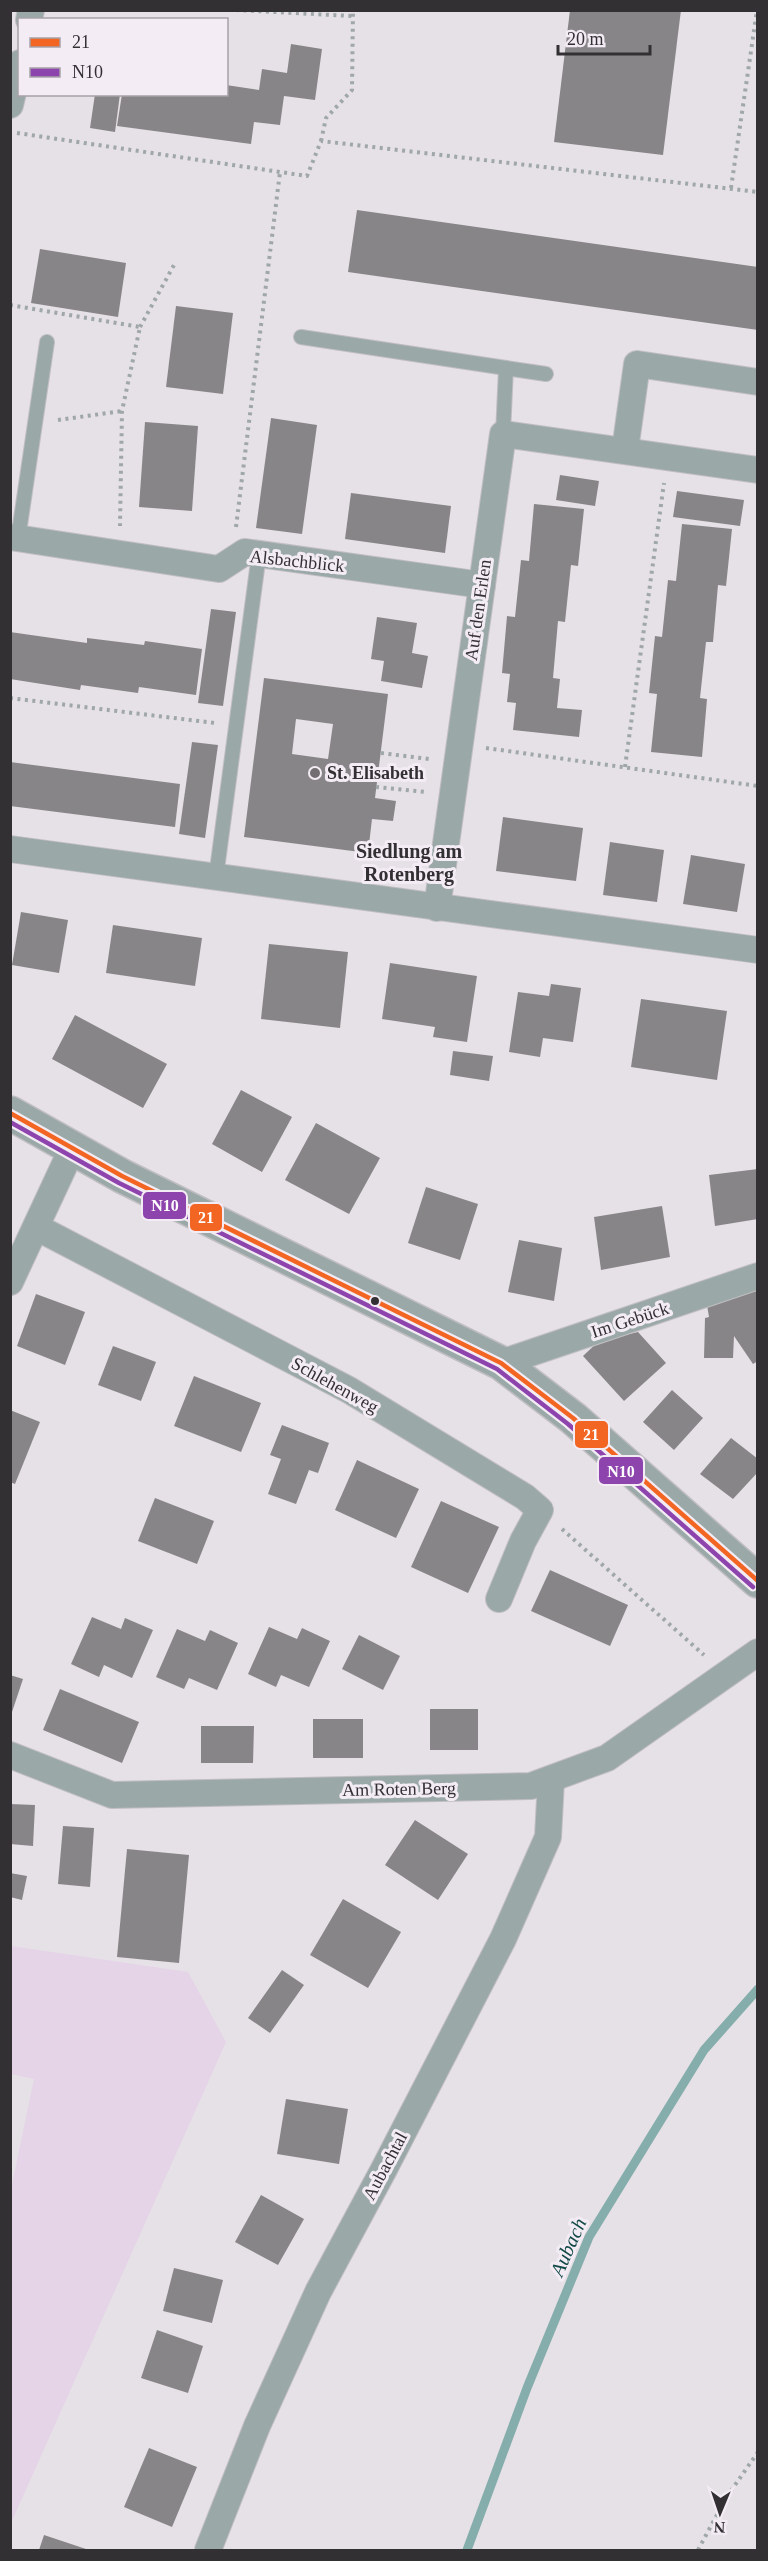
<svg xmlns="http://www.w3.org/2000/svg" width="768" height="2561" font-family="Georgia,serif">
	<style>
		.green { fill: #e5d3e8 }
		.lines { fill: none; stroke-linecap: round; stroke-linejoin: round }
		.stream { stroke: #85adac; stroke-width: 9 }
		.building { fill: #888588; fill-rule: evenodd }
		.service-casing { stroke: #c1bec2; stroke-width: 16 }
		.minor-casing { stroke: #c1bec2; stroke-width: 28 }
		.tertiary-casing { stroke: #c1bec2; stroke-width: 36 }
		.path { stroke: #9fa7a8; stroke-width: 4; stroke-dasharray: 3 4.5; stroke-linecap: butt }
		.service { stroke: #9aa9a8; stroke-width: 14 }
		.minor { stroke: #9aa9a8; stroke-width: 26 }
		.tertiary { stroke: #9aa9a8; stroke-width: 33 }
		.bus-1-casing { stroke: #f4ecf5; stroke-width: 9 }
		.bus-2-casing { stroke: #f4ecf5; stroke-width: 9 }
		.bus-1 { stroke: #f26522; stroke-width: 4.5 }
		.bus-2 { stroke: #8e44ad; stroke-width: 4.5 }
		.poi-dot { fill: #726e72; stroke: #f4ecf5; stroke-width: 2 }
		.bus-dot { fill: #333034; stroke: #f4ecf5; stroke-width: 2 }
		.labels { text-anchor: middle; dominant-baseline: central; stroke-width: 6; stroke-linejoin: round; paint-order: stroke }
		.street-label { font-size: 18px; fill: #333034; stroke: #f4ecf5 }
		.poi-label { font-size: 18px; font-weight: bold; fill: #333034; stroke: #f4ecf5; text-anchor: start }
		.neighbourhood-label { font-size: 20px; font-weight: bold; fill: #333034; stroke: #f4ecf5 }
		.water-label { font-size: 20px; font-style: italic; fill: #144b48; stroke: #f4ecf5 }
		.line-badge { stroke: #f4ecf5; stroke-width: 2 }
		.badge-label { font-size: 16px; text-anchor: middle; font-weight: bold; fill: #fff }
	</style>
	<rect width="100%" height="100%" fill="#e6e1e6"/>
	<polygon class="green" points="11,1946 188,1972 226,2042 11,2523 11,2189 34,2079 11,2074"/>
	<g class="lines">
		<polyline class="stream" points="467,2550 527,2388 589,2237 704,2050 758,1989"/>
	</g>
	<g class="building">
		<polygon points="570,10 681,10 663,155 554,142"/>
		<polygon points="291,44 322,49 315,100 284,96 280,125 254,122 251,144 117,126 122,94 226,94 226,85 259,90 262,69 287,73"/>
		<polygon points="95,94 120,94 115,132 90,128"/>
		<polygon points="357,210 758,267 758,330 348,272"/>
		<polygon points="40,249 126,263 118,317 31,303"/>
		<polygon points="176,306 233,313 223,394 166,387"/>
		<polygon points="271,418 317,425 302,534 256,528"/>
		<polygon points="145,422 198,426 192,511 139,507"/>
		<polygon points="560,475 599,481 595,506 556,500"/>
		<polygon points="677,491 744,500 740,526 673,517"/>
		<polygon points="351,493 451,506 445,553 345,539"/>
		<polygon points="534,504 584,509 578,566 571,565 565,622 558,621 553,678 560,679 557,708 582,710 579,737 513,730 516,703 507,702 510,674 502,673 507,616 515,617 521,560 529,561"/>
		<polygon points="682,524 732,529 726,586 718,585 713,642 706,642 700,698 707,699 702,757 651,752 657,694 649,693 655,636 662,637 668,580 676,581"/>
		<polygon points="211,609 236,612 223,706 198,703"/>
		<polygon points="377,617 417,623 412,653 428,656 422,688 381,681 384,661 371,659"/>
		<polygon points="10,632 87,643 87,638 144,645 145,641 202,649 196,695 139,687 138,693 81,685 80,690 10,679"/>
		<path d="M264,678L388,694L375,798L396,801L393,821L372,819L368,853L244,837ZM296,719L333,724L328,759L292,754Z"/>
		<polygon points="192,742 218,745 205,838 179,834"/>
		<polygon points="10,762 180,784 175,827 10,806"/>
		<polygon points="503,817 583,828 576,881 496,871"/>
		<polygon points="610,842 664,850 657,902 603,895"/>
		<polygon points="691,855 745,864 737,912 683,904"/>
		<polygon points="21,912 68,920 59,973 12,965"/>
		<polygon points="113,925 202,938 195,986 106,973"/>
		<polygon points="269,944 348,952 340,1028 261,1019"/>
		<polygon points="390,963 477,976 467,1042 433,1037 435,1027 382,1019"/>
		<polygon points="551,984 581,988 573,1042 543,1038 540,1057 509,1052 518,992 549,996"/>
		<polygon points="641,999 727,1011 717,1080 631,1067"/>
		<polygon points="75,1015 167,1064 143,1108 52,1059"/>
		<polygon points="453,1051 493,1056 489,1081 450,1075"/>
		<polygon points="241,1090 292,1117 262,1172 212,1144"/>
		<polygon points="316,1123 380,1158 349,1214 285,1180"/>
		<polygon points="758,1169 758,1219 715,1226 709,1175"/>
		<polygon points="426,1187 478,1204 460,1260 408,1243"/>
		<polygon points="662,1206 670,1257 601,1270 594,1217"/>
		<polygon points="519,1240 562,1248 554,1301 508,1292"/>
		<polygon points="756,1286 758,1361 753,1364 734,1336 733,1358 704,1358 705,1318 709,1317 707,1305"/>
		<polygon points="36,1294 85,1312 65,1365 17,1346"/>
		<polygon points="638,1332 666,1363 624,1401 583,1356 599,1341"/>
		<polygon points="113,1346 156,1362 141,1401 98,1385"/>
		<polygon points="194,1376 261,1403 241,1452 174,1426"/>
		<polygon points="672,1390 703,1418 674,1450 643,1422"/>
		<polygon points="10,1410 40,1422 15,1484 10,1482"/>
		<polygon points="282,1425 329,1443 318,1473 309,1470 296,1504 268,1494 281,1459 270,1455"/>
		<polygon points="731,1438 758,1459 758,1472 733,1499 700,1474"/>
		<polygon points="357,1460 419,1489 396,1538 335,1510"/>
		<polygon points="155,1498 214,1521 197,1564 138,1541"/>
		<polygon points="441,1501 499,1527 468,1593 411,1567"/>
		<polygon points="550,1570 628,1605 610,1646 531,1611"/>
		<polygon points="92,1617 121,1629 125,1618 153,1630 132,1678 104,1665 99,1677 71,1664"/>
		<polygon points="269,1627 297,1639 302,1628 330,1641 309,1687 281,1675 276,1687 248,1674"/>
		<polygon points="177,1629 205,1641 210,1630 238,1643 217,1690 189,1678 184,1689 156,1677"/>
		<polygon points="359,1635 400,1656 383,1690 342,1669"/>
		<polygon points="10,1675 23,1679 11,1715 10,1715"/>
		<polygon points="60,1689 139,1722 122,1763 43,1730"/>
		<rect x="430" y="1709" width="48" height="41"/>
		<rect x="313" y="1719" width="50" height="39"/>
		<polygon points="201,1726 254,1726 253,1763 201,1763"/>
		<polygon points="10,1804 35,1805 33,1846 10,1844"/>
		<polygon points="415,1820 468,1854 438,1900 385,1865"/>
		<polygon points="63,1826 94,1828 90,1887 58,1884"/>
		<polygon points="127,1849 189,1855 179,1963 117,1957"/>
		<polygon points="10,1873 27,1876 22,1900 10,1897"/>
		<polygon points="343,1899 401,1932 368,1988 310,1955"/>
		<polygon points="282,1970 304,1985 270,2033 248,2018"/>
		<polygon points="286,2099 348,2109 339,2164 277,2154"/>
		<polygon points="261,2195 304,2219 278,2265 235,2242"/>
		<polygon points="174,2268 223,2280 212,2323 163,2311"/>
		<polygon points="157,2330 203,2346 188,2393 141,2378"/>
		<polygon points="149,2448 197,2467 172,2527 124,2507"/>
		<polygon points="44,2535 89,2550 39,2550"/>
	</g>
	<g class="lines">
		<g class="service-casing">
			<g id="service">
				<polyline points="301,337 506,368 503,434"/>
				<polyline points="506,368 546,374"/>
				<polyline points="18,539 47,342"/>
				<polyline points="216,877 259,554"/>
			</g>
		</g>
		<g class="minor-casing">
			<g id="minor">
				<polyline points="29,20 31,10"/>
				<polyline points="10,105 20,63"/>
				<polyline points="625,450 637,364 758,382"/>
				<polyline points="10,537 219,569 245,552 482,585"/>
				<polyline points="10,849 758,950"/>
				<polyline points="437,908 503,434 758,470"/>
				<polyline points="36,1227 349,1390 525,1497 540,1510 523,1541 499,1599"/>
				<polyline points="10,1282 72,1149"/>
				<polyline points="501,1363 758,1276"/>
				<polyline points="10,1755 112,1795 531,1786 607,1758 758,1652"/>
				<polyline points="208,2550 257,2426 318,2292 383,2171 503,1939 548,1837 551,1780"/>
			</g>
		</g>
		<g class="tertiary-casing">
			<polyline id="tertiary" points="10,1113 122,1176 501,1363 573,1418 758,1581"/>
		</g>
		<g class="path">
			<polyline points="236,10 352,16"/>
			<polyline points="17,133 307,176 321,141 758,192"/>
			<polyline points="321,141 326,118 352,90 353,10"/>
			<polyline points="731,188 757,10"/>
			<polyline points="10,305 140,327 122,411 120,526"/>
			<polyline points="140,327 174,265"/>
			<polyline points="58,420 122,411"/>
			<polyline points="236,527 280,172"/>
			<polyline points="10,698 215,723"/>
			<polyline points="486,748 758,786"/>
			<polyline points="381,753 429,759"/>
			<polyline points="625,767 664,483"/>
			<polyline points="376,787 426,792"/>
			<polyline points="562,1529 704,1655"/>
			<polyline points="698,2550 726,2498 758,2452"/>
		</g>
		<use href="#service" class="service"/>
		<use href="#minor" class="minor"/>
		<use href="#tertiary" class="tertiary"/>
		<g class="bus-1-casing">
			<polyline id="bus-1" points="10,1113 122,1176 501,1363 573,1418 758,1581"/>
		</g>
		<g class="bus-2-casing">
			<polyline id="bus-2" points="10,1122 119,1183 497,1369 568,1424 753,1587"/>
		</g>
		<use href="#bus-1" class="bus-1"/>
		<use href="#bus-2" class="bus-2"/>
	</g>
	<circle class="poi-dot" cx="315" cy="773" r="6"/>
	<circle class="bus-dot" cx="375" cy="1301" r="5"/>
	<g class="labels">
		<g class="street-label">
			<text transform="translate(297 561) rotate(6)">Alsbachblick</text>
			<text transform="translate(478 610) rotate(-82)">Auf den Erlen</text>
			<text transform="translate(630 1320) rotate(-18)">Im Gebück</text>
			<text transform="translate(335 1385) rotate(29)">Schlehenweg</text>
			<text transform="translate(399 1789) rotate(-1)">Am Roten Berg</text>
			<text transform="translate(385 2166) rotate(-62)">Aubachtal</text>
		</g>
		<g class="poi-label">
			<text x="327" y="773">St. Elisabeth</text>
		</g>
		<g class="neighbourhood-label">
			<text x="409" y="851">Siedlung am<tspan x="409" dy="23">Rotenberg</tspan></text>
		</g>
		<g class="water-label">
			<text transform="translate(568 2247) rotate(-66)">Aubach</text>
		</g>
	</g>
	<g class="line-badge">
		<rect x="142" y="1191" width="45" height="29" rx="6" fill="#8e44ad"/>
		<rect x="189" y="1203" width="34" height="29" rx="6" fill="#f26522"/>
		<rect x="574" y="1420" width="35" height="29" rx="6" fill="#f26522"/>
		<rect x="598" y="1456" width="46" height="29" rx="6" fill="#8e44ad"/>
	</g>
	<g class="badge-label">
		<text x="165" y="1211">N10</text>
		<text x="206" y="1223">21</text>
		<text x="591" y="1440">21</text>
		<text x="621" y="1477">N10</text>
	</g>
	<rect width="768" height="2561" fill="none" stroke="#333034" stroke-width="24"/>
	<rect x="18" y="18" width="210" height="78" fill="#f4ecf5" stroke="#a7a1a8" stroke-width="1.5"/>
	<rect x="30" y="38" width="30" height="9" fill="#f26522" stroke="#a7a1a8" stroke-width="1.5"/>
	<text x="72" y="48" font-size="18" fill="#333034">21</text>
	<rect x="30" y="68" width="30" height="9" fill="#8e44ad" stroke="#a7a1a8" stroke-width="1.5"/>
	<text x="72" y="78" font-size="18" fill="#333034">N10</text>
	<g transform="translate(720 2513) rotate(182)" stroke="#f4ecf5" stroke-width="4.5" paint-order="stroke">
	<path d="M0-4.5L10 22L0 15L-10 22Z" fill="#333034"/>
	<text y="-9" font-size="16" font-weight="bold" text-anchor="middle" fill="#333034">N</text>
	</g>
	<path d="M558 45v9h92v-9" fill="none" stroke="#333034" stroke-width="3"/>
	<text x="567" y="45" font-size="18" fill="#333034" stroke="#f4ecf5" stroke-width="4.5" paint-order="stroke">20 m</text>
</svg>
